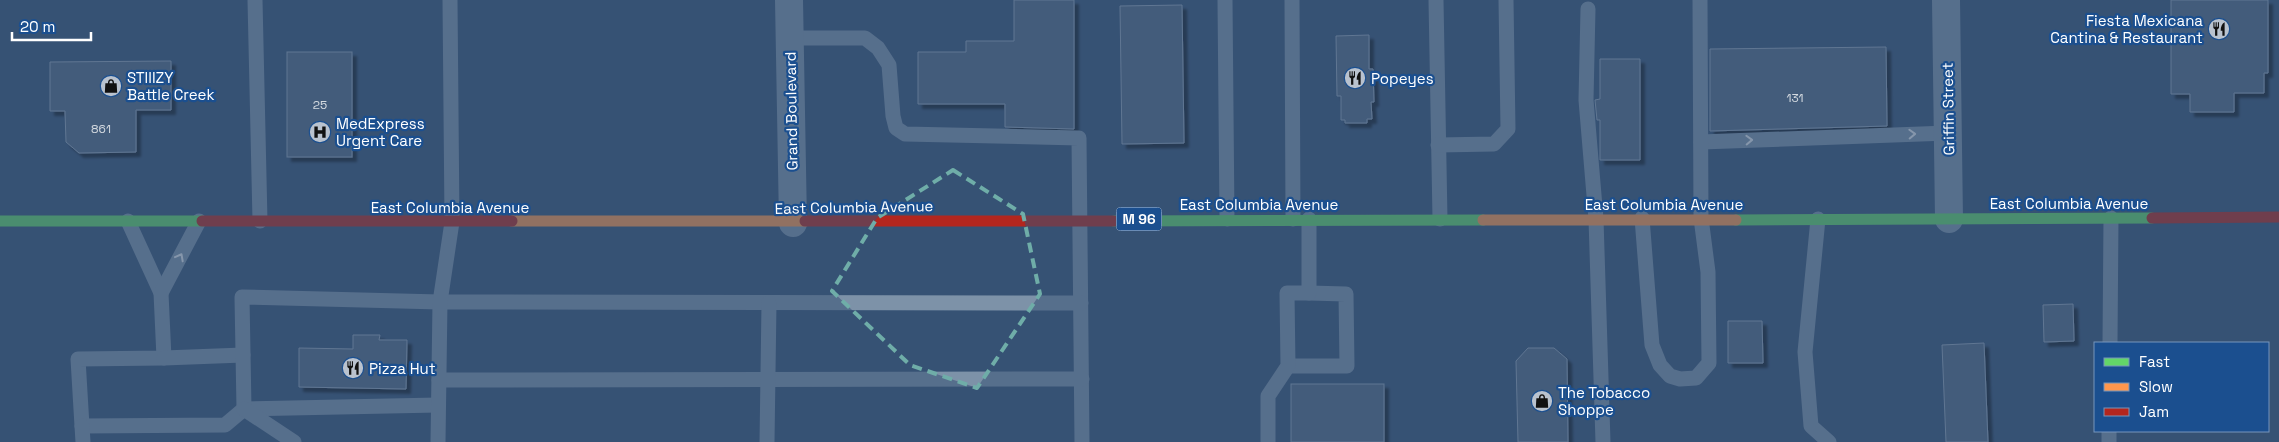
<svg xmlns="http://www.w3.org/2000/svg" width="2279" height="442" font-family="'Space Grotesk',sans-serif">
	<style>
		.building { fill: #526984; stroke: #92a2b6; filter: url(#shadow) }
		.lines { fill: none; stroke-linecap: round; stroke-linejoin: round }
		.lane { stroke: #7d92a8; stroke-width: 15 }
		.street { stroke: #7d92a8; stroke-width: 28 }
		.fast { stroke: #63d668; stroke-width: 11 }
		.slow { stroke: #ff974d; stroke-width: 11 }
		.jam { stroke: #b3261e; stroke-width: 11 }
		.oneway { stroke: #e5e9ee }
		.marked { fill: none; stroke: #6fada8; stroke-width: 4; stroke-dasharray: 10 6; stroke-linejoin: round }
		.labels { text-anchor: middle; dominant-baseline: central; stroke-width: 4.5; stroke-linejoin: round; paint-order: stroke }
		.number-label { font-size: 12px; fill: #d4dae0 }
		.shield { fill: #1b4f8f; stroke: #bbcadd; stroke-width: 1 }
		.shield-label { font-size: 14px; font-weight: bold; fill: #fff }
		.poi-label { font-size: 15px; fill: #fff; stroke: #1b4f8f; text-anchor: start }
		.street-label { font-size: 15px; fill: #fff; stroke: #1b4f8f }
	</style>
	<defs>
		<filter id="shadow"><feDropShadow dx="4.5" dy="4.5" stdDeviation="1" flood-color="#0009"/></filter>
	</defs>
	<rect width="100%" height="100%" fill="#365274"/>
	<g class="building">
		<polygon points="1014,0 1074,0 1074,129 1005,127 1005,104 918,104 918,52 966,52 966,41 1014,41"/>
		<polygon points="2171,0 2268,0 2268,73 2264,73 2264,93 2234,93 2234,112 2190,112 2190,94 2171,94"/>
		<polygon points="1182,5 1184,143 1122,144 1120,6"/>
		<polygon points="1369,35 1369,69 1373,69 1374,102 1371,102 1372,119 1367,119 1367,123 1345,123 1345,120 1341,120 1341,96 1337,96 1336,36"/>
		<polygon points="1886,47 1887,126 1710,131 1710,49"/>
		<rect x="287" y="52" width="65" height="105"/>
		<polygon points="1600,59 1640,59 1640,160 1600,160 1600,120 1597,120 1595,100 1600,99"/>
		<polygon points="171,61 171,110 136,110 136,152 79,153 66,142 65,111 50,111 50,62"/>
		<polygon points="2073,304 2074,341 2044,342 2043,305"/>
		<polygon points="1728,321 1762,321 1763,363 1728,363"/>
		<polygon points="353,335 380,335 379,340 407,340 406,389 299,387 299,348 353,349"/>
		<polygon points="1984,343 1988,442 1946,442 1942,345"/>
		<polygon points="1528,348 1554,348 1567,359 1568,442 1518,442 1516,361"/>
		<rect x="1291" y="384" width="93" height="58"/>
	</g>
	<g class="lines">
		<g class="lane">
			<polyline points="255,0 260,221"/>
			<polyline points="1225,0 1227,219"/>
			<polyline points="1292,0 1293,219"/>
			<polyline points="1436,0 1440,219"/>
			<polyline points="1588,9 1586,100 1596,219 1603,442"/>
			<polyline points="790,38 865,38 878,48 889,65 893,116 896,128 905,134 1079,138 1082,442"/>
			<polyline points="1701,142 1948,133"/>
			<polyline points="1438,145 1494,144 1508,129 1506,0"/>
			<polyline points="1642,218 1652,345 1660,365 1670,376 1680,379 1696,378 1709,363 1708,272 1701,218 1700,0"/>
			<polyline points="1818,219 1805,352 1811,426 1829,442"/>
			<polyline points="128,221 161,293 164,358 78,359 82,426 225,425 244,409 438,405"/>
			<polyline points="161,293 199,221"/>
			<polyline points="2110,343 2111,218"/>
			<polyline points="164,358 243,355"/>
			<polyline points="1288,366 1347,366 1346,294 1309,293"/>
			<polyline points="439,380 1082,379"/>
			<polyline points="244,409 242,297 440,302 1081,303"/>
			<polyline points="244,409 294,442"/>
			<polyline points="82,426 83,442"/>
			<polyline points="438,442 440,302 452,222 450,0"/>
			<polyline points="767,442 769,303"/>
			<polyline points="1268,442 1268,396 1288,366 1287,293 1309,293 1309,219"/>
			<polyline points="2109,442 2109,431"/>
		</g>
		<g class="street">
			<polyline points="789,0 793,223"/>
			<polyline points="1946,0 1949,219"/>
		</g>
		<g class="fast">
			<polyline points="1736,220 2152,218"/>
			<polyline points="0,221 202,221"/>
			<polyline points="1114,221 1483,220"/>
		</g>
		<g class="slow">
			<polyline points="1483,220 1736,220"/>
			<polyline points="512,221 805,221"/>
		</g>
		<g class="jam">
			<polyline points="2152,218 2279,217"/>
			<polyline points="202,221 512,221"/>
			<polyline points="805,221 1114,221"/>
		</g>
	</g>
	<defs><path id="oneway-chevron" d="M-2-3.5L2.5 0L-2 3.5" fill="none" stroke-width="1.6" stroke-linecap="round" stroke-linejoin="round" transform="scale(1.25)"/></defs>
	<g class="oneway">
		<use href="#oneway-chevron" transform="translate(1912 134) rotate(-2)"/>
		<use href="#oneway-chevron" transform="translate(1749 140) rotate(-2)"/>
		<use href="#oneway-chevron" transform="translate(180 257) rotate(-62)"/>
	</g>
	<path d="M0 0H2279V442H0ZM953,170L1023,214L1040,294L977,388L910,365L832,291L877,218Z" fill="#365274" fill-opacity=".55" fill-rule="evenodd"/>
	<path class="marked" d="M953,170L1023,214L1040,294L977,388L910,365L832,291L877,218Z"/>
	<defs>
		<g id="restaurant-disc" transform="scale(1.125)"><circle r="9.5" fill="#b9c2ce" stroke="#1b4f8f"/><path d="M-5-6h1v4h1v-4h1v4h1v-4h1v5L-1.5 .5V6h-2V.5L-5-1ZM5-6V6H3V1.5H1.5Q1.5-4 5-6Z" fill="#111"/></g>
		<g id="shop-disc" transform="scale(1.125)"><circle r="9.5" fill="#b9c2ce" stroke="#1b4f8f"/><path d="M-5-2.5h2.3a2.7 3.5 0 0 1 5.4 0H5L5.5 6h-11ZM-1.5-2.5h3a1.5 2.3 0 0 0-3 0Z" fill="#111"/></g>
		<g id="hospital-disc" transform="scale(1.125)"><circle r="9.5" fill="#b9c2ce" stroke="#1b4f8f"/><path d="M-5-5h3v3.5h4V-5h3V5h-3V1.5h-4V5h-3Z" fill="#111"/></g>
	</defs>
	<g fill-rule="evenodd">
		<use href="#restaurant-disc" x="2219" y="29"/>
		<use href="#restaurant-disc" x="1355" y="78"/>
		<use href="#shop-disc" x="111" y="86"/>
		<use href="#hospital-disc" x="320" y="132"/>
		<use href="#restaurant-disc" x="353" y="368"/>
		<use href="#shop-disc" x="1542" y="401"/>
	</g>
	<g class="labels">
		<g class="number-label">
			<text x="1795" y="98">131</text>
			<text x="320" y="105">25</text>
			<text x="101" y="129">861</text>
		</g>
		<rect class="shield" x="1116.5" y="207.5" width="45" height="23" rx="4"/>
		<g class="shield-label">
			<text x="1139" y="219">M 96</text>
		</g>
		<g class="poi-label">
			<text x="2203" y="20" text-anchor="end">Fiesta Mexicana<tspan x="2203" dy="17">Cantina &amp; Restaurant</tspan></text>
			<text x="127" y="77">STIIIZY<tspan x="127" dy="17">Battle Creek</tspan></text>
			<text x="1371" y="78">Popeyes</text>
			<text x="336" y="123">MedExpress<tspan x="336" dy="17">Urgent Care</tspan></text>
			<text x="369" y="368">Pizza Hut</text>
			<text x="1558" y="392">The Tobacco<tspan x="1558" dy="17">Shoppe</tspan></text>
		</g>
		<g class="street-label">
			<text transform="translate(1948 109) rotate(-91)">Griffin Street</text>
			<text transform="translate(791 111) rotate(-91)">Grand Boulevard</text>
			<text x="2069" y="203">East Columbia Avenue</text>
			<text x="1259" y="204">East Columbia Avenue</text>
			<text x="1664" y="204">East Columbia Avenue</text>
			<text x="450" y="207">East Columbia Avenue</text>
			<text transform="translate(854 207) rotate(-1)">East Columbia Avenue</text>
		</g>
	</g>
	<rect x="2094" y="342" width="175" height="90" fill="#1b4f8f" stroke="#7695bc"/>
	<rect x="2104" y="358" width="25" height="8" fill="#63d668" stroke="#7695bc"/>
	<text x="2139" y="367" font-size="15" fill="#ffffff">Fast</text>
	<rect x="2104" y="383" width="25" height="8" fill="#ff974d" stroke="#7695bc"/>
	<text x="2139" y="392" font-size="15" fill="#ffffff">Slow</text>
	<rect x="2104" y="408" width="25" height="8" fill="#b3261e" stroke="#7695bc"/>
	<text x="2139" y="417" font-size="15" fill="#ffffff">Jam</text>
	<path d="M12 32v8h79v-8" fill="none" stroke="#ffffff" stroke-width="2.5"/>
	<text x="20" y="32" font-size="15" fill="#ffffff" stroke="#1b4f8f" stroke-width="4" paint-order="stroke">20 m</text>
</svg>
